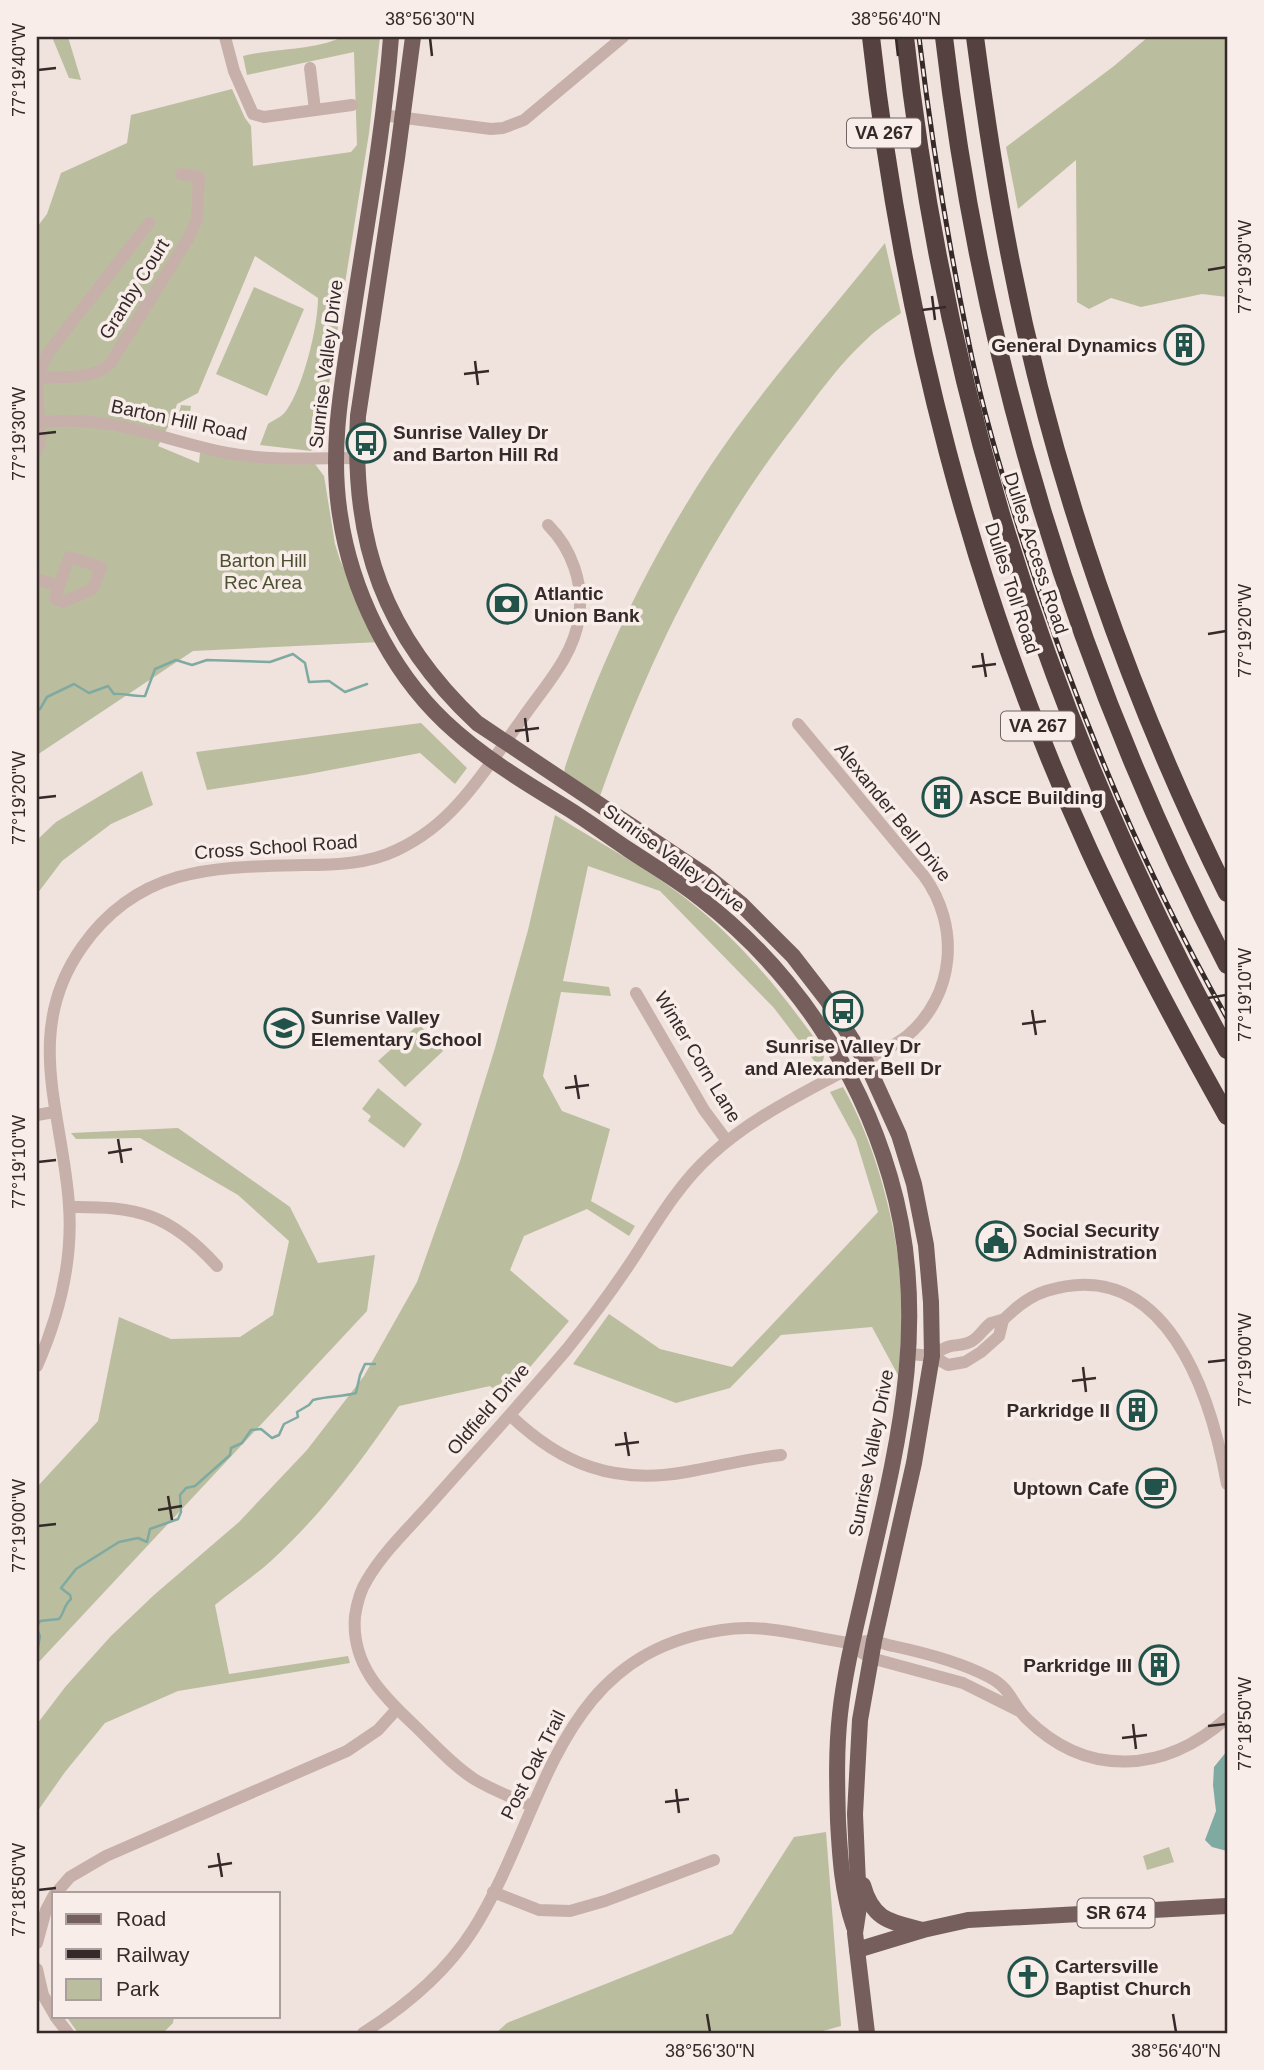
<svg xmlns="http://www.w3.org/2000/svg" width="1264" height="2070" font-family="Helvetica,sans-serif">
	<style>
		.green { fill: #babe9e }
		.water { fill: #7eaaa2 }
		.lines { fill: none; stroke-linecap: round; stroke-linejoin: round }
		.stream { stroke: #7eaaa2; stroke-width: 2.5 }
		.minor { stroke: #c7b0aa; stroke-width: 12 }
		.major { stroke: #755e5b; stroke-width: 16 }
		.highway { stroke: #554240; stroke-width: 18 }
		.rail-casing { stroke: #352a29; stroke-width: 5 }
		.rail { stroke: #f8ede9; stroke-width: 2.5; stroke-dasharray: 8; stroke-linecap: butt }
		.ticks { fill: none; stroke: #352a29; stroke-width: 2.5 }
		.labels { text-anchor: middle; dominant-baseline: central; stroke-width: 7; stroke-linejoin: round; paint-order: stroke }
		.shield { fill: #f8ede9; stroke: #706463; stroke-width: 2 }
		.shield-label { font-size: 18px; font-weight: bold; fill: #352a29 }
		.street-label { font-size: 19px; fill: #352a29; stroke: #f8ede9 }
		.poi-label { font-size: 19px; font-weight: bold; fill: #352a29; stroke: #f8ede9; text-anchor: start }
		.park-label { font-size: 19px; fill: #4c512f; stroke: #f8ede9 }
		.neatline { fill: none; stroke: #352a29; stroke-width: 2.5 }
		.ticks-label { font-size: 18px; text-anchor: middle; fill: #352a29 }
	</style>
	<rect width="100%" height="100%" fill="#f0e2dd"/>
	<g class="green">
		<polygon points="52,37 68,37 81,80 69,78"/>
		<path d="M342,37H380L369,133L320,440L311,451L260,445L268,424C273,420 282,417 286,411C303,388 318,327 318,298L255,256L198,393L177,404L172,419L158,446L199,463L200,453L315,464L324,476L335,544L340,560L380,642L193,651L37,755V227L47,214L61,173L127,143L131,115L232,89L245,118L251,126L253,166L351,152L357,145L354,52L247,75L243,56C274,48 313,51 342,37Z"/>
		<polygon points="1148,37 1227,37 1227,297 1202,294 1141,307 1111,298 1089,309 1077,302 1076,160 1018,209 1006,147 1114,66"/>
		<path d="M885,243L901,313C890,321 877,329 867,339C840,363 817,396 795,425C708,537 647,663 600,796L564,773L565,767C601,660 649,559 711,465C763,387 827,316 885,243Z"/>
		<polygon points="254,287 304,309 267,396 216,374"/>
		<polygon points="181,405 191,406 188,423 177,421"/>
		<polygon points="421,723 467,768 455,784 420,753 304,775 207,790 196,752"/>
		<polygon points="142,771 153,805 111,824 62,861 37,894 37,840 56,822"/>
		<path d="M555,815C603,845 655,872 699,909C748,950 786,998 823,1050C825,1057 824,1061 818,1066L774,1008L660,891L588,866L563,981L609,987L611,996L561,992L543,1076L562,1111L610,1129L591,1201L635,1226L629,1236L587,1209L524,1236L510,1270L569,1321L504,1398L490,1386L399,1406C361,1462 321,1515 271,1561C253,1577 233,1590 215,1605L229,1674L348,1656L350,1663L178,1691L105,1723L65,1772L37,1812V1724L66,1686L111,1636L154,1595L239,1522L307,1450L364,1376L417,1282L460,1161L495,1048L528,930Z"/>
		<polygon points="419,1024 443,1051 405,1087 378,1061"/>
		<path d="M843,1087C876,1144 897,1226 902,1291C904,1319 900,1349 899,1377L872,1327L781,1335L730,1388L676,1403L573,1364L609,1314L660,1349L732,1367L878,1212L856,1140L830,1092Z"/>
		<polygon points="378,1088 422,1124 404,1148 368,1121 371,1116 362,1109"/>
		<polygon points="178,1128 290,1207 318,1263 375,1255 367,1311 37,1664 37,1487 98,1421 119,1317 171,1339 240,1337 273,1315 289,1241 238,1195 140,1138 76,1139 71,1133"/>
		<polygon points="826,1832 841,2026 816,2033 496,2033 507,2023 732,1934 794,1837"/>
		<polygon points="1169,1847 1174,1862 1147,1870 1143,1856"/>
		<polygon points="66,2016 174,2016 173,2023 163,2033 78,2033"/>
	</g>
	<polygon class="water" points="1227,1751 1227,1851 1212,1847 1205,1840 1216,1811 1213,1785 1214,1767"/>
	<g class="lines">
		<g class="stream">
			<path d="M37,710L40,709L47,697L74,684L89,693L108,686L114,694C125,693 134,697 145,696L155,669L176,660L192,665L207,660L270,662L293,654L305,663L309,682L329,681L345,692L367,684"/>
			<path d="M37,1626L40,1621L59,1619C65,1612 63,1606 71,1599L70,1595L61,1588L76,1569L119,1542L138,1538L147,1542L150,1529L178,1519L181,1512L180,1495L186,1488L195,1486L230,1455L231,1448L242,1443L251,1430L261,1429L272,1438L279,1435L284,1424L298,1417L297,1412L309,1405L313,1400C328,1396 341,1397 356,1393L360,1375L365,1364H375"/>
			<polyline points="37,1630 40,1636 37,1653"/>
		</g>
		<g class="minor">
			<polyline points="225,37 234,71 253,114 264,117 352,105"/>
			<polyline points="310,68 315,110"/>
			<polyline points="382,115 491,129 503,128 524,120 623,37"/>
			<path d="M149,223L48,353L37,378C61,376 91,381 110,364L188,239L197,219L199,177L181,174"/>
			<polyline points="37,378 40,441 37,451"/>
			<path d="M37,423C111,413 157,439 227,453C269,461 313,458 356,458"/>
			<polygon points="69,557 101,567 93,589 63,602 55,599"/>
			<polyline points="37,579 58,586"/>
			<polyline points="636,993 704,1110 727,1141"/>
			<polyline points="37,1115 54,1112"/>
			<path d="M69,1207C138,1206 170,1214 217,1266"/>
			<polyline points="910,1354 932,1356 948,1365 965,1362 981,1352 999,1336 1003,1320"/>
			<path d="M932,1356C938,1352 944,1347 951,1346C957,1345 966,1345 972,1341C979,1337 984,1328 991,1323C994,1322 999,1321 1002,1320C1006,1318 1010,1313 1014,1310C1023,1302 1034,1295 1046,1291C1166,1253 1211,1395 1227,1484"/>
			<path d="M37,1366C59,1316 73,1261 69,1205C63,1114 22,1032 82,947C139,866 214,867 304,865C335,865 368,864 397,850C420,839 441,823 458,804C482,778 501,748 522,719C544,687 574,656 579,617C584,584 572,549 548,525"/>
			<path d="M510,1415C561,1464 614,1485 686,1472C717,1467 749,1458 781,1455"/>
			<polyline points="852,1643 859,1651 871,1658 963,1683 1019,1711"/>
			<path d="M532,1806C513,1798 492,1790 474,1779C451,1764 432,1742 413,1724C381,1694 351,1664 355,1616C357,1603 360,1591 367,1580C384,1551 410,1527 432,1502C477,1451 523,1401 567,1349C591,1319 614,1288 635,1256C658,1220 679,1184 711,1155C750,1119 799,1095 846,1070C866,1060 889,1050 907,1036C956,995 960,925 924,876L798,724"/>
			<polyline points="493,1892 539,1910 570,1911 605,1901 714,1860"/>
			<polyline points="56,1893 70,1877 106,1856 347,1751 378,1730 397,1709"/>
			<polyline points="37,1943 46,1910 54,1895"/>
			<polyline points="37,1969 43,1995 54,2014"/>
			<polyline points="55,2016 68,2033"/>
			<path d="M363,2033C406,2006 445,1974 473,1930C547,1813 553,1654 722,1630C768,1623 805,1637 849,1643C857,1644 864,1640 872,1641C879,1641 886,1645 893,1646C926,1653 960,1662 989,1677C1012,1689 1011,1703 1026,1718C1087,1779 1165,1773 1227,1718"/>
		</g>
		<g class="major">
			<path d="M391,37C384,129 367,221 353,313C343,380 329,446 340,515C351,590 389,669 445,722C481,756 524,782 567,808C588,821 608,836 629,850C653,866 678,880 700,898C791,968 858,1067 890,1177C931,1316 899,1441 867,1578C857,1623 845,1668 840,1714C836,1750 837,1785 838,1821C840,1857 842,1892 854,1927"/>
			<path d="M413,37L397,158L358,416C351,542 384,636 477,723L705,875L741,904L793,956L827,1000L865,1060L899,1135L914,1184L926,1245L931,1302L932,1356L914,1463L874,1641L860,1720L855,1814L859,1907L855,1933L867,2033"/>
			<path d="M863,1885C873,1921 891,1922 923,1930"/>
			<polyline points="857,1950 923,1930 968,1920 1227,1906"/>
		</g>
		<g class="highway">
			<path d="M871,37C902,316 972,594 1089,850C1131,941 1178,1029 1227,1116"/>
			<path d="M905,37C936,320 1008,588 1126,848C1157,916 1190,984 1227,1050"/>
			<path d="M944,37C982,364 1076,672 1227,965"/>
			<path d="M975,37C985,112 996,187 1011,262C1053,478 1129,696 1227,893"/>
		</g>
		<g class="rail-casing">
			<path id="rail" d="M919,37C931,136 947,236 967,334C981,406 1003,478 1025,548C1077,710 1143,870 1227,1018"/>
		</g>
		<use href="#rail" class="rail"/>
	</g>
	<path class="ticks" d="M430,38L432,56M896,38L898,56M38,70L56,68M1208,270L1226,267M932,296L935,320M922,310L946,307M475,361L478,385M464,374L489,371M38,434L56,432M1208,634L1226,631M982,653L986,677M972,667L996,664M525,718L528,742M515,731L539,728M38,798L56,796M1208,998L1226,995M1032,1010L1036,1035M1022,1024L1046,1021M575,1075L579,1099M565,1088L589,1085M118,1139L122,1163M108,1153L132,1149M38,1162L56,1160M1208,1362L1226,1360M1083,1367L1086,1392M1072,1381L1096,1378M625,1432L629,1456M615,1445L639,1442M168,1496L172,1520M158,1510L182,1506M38,1526L56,1524M1133,1724L1136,1749M1208,1726L1226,1724M1122,1738L1147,1735M676,1789L679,1813M665,1802L689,1799M218,1853L222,1877M208,1867L232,1863M38,1890L56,1888M707,2014L710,2032M1173,2014L1176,2032"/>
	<defs>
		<g id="building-ring" transform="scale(2.0125)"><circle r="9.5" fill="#f8ede9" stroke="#22534b" stroke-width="1.5"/><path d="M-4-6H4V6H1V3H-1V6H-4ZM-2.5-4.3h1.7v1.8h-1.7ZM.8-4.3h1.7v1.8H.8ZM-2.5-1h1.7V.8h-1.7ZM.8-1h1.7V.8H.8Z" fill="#22534b"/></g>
		<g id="bus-ring" transform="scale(2.0125)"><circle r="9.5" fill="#f8ede9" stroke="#22534b" stroke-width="1.5"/><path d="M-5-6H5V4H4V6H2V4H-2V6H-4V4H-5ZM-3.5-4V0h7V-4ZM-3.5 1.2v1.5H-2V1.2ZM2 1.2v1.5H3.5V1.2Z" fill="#22534b"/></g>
		<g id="bank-ring" transform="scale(2.0125)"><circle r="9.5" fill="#f8ede9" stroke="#22534b" stroke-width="1.5"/><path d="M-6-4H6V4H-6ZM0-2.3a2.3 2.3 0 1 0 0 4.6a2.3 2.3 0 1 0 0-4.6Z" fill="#22534b"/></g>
		<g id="school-ring" transform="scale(2.0125)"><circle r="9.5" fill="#f8ede9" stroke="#22534b" stroke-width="1.5"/><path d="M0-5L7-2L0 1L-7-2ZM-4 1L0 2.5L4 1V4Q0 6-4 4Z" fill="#22534b"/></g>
		<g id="civic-ring" transform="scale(2.0125)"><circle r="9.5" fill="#f8ede9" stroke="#22534b" stroke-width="1.5"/><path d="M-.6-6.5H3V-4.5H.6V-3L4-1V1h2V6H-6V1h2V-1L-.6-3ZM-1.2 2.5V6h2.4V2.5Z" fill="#22534b"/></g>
		<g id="cafe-ring" transform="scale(2.0125)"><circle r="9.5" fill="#f8ede9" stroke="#22534b" stroke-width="1.5"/><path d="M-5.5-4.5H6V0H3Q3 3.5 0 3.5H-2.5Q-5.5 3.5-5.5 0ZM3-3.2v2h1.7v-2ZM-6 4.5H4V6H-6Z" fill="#22534b"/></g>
		<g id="church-ring" transform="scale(2.0125)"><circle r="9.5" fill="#f8ede9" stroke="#22534b" stroke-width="1.5"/><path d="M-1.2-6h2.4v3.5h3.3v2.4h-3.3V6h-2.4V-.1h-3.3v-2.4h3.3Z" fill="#22534b"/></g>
	</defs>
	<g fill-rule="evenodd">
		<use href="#building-ring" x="1184" y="345"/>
		<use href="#bus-ring" x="366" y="443"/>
		<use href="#bank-ring" x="507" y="604"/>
		<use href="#building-ring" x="942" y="797"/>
		<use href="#bus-ring" x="843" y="1011"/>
		<use href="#school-ring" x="284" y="1028"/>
		<use href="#civic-ring" x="996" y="1241"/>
		<use href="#building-ring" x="1137" y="1410"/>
		<use href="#cafe-ring" x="1156" y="1488"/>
		<use href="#building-ring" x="1159" y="1665"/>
		<use href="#church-ring" x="1028" y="1977"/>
	</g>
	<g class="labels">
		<g class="shield">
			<rect x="847" y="118.5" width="74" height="29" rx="5"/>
			<rect x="1001" y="711.5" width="74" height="29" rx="5"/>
			<rect x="1077.5" y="1898.5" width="77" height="29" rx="5"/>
		</g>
		<g class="shield-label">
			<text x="884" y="133">VA 267</text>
			<text x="1038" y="726">VA 267</text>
			<text x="1116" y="1913">SR 674</text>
		</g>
		<g class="street-label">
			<text transform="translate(134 289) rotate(-58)">Granby Court</text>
			<text transform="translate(326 364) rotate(-83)">Sunrise Valley Drive</text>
			<text transform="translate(179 420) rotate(12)">Barton Hill Road</text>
			<text transform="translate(1036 553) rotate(72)">Dulles Access Road</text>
			<text transform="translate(1012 588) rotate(72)">Dulles Toll Road</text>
			<text transform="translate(893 812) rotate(51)">Alexander Bell Drive</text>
			<text transform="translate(276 847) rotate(-4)">Cross School Road</text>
			<text transform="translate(674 858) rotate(36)">Sunrise Valley Drive</text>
			<text transform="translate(698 1057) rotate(59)">Winter Corn Lane</text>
			<text transform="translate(488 1409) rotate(-49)">Oldfield Drive</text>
			<text transform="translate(871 1453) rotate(-79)">Sunrise Valley Drive</text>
			<text transform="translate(533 1765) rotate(-63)">Post Oak Trail</text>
		</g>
		<g class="poi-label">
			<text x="1157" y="345" text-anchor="end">General Dynamics</text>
			<text x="393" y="432">Sunrise Valley Dr<tspan x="393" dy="22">and Barton Hill Rd</tspan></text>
			<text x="534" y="593">Atlantic<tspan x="534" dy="22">Union Bank</tspan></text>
			<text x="969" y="797">ASCE Building</text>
			<text x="311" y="1017">Sunrise Valley<tspan x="311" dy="22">Elementary School</tspan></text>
			<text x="843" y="1046" text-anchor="middle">Sunrise Valley Dr<tspan x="843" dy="22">and Alexander Bell Dr</tspan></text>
			<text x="1023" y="1230">Social Security<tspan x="1023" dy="22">Administration</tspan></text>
			<text x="1110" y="1410" text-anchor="end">Parkridge II</text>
			<text x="1129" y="1488" text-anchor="end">Uptown Cafe</text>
			<text x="1132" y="1665" text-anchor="end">Parkridge III</text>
			<text x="1055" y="1966">Cartersville<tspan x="1055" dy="22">Baptist Church</tspan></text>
		</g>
		<g class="park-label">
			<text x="263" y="560">Barton Hill<tspan x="263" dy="22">Rec Area</tspan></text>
		</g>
	</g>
	<rect width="1264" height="2070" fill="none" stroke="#f8ede9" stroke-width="77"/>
	<rect x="52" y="1892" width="228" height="126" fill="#f8ede9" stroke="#aa9f9c" stroke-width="2"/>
	<rect x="66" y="1914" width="35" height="10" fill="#755e5b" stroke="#aa9f9c" stroke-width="2"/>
	<text x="116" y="1926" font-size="21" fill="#352a29">Road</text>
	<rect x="66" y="1949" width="35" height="10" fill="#352a29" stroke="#aa9f9c" stroke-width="2"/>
	<text x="116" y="1962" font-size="21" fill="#352a29">Railway</text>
	<rect x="66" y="1979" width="35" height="21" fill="#babe9e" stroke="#aa9f9c" stroke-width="2"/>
	<text x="116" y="1996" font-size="21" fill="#352a29">Park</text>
	<rect x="38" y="38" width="1188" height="1994" class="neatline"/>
	<g class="ticks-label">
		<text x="430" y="25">38°56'30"N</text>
		<text x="896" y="25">38°56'40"N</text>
		<text transform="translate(19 70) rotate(-90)" y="6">77°19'40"W</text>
		<text transform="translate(1245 267) rotate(-90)" y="6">77°19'30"W</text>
		<text transform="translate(19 434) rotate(-90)" y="6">77°19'30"W</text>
		<text transform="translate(1245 631) rotate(-90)" y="6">77°19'20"W</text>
		<text transform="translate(19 798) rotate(-90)" y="6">77°19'20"W</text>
		<text transform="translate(1245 995) rotate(-90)" y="6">77°19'10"W</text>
		<text transform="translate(19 1162) rotate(-90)" y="6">77°19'10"W</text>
		<text transform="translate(1245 1360) rotate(-90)" y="6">77°19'00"W</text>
		<text transform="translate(19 1526) rotate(-90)" y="6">77°19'00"W</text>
		<text transform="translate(1245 1724) rotate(-90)" y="6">77°18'50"W</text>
		<text transform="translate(19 1890) rotate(-90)" y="6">77°18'50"W</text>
		<text x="710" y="2057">38°56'30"N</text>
		<text x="1176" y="2057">38°56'40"N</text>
	</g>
</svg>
